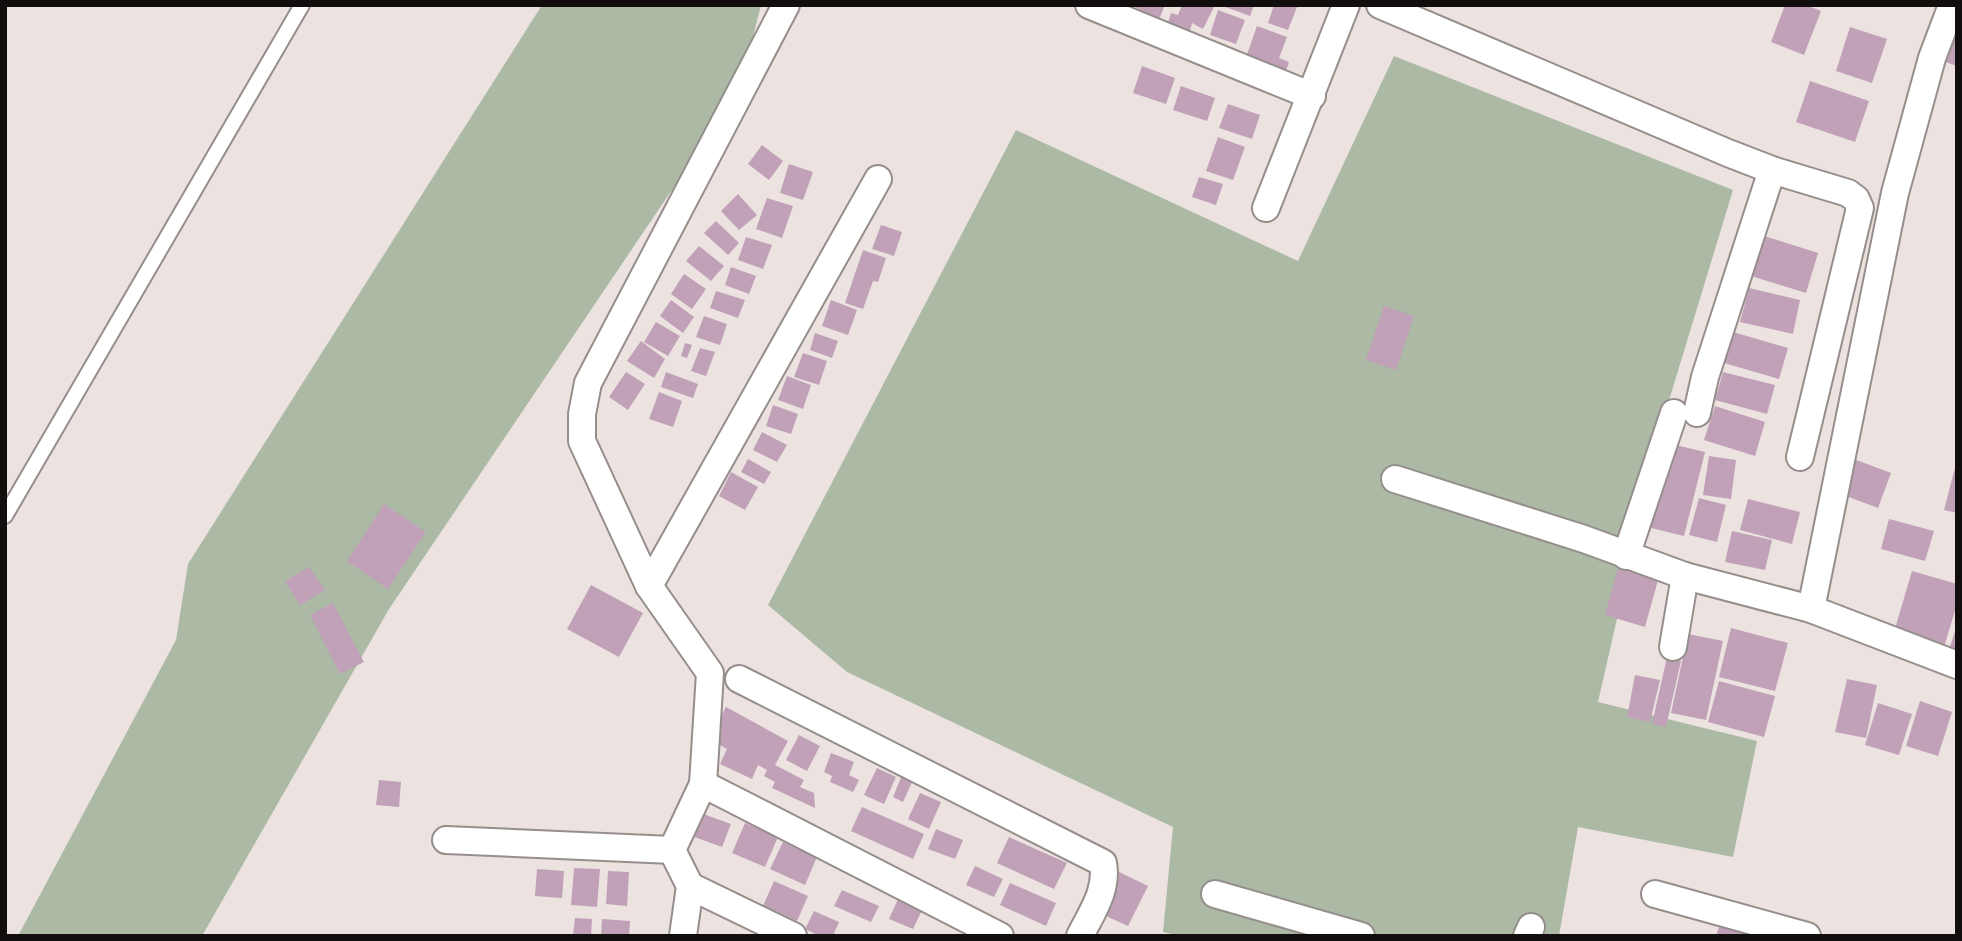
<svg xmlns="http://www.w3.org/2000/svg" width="1962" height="941" font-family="Manrope,sans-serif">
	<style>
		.green { fill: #abb9a5 }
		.building { fill: #c0a1b7 }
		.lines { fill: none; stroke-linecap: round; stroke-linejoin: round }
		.lane-casing { stroke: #958e8b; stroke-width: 18 }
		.street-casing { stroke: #958e8b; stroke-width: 30 }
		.lane { stroke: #fff; stroke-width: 14 }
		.street { stroke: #fff; stroke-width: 26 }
	</style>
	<rect width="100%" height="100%" fill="#ece3e0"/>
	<g class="green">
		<polygon points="542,5 761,5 740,89 389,609 202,936 18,936 176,640 188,564"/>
		<polygon points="1394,56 1733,190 1660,430 1598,702 1757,741 1733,857 1578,827 1559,936 1181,936 1163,932 1173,827 847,672 768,605 1016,130 1298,261"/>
	</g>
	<g class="building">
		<polygon points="1131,5 1165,5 1158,22 1139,14 1141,10"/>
		<polygon points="1182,5 1214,7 1203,29 1192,23 1189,34 1167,26 1171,13 1178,15"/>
		<polygon points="1220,5 1254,5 1250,16"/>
		<polygon points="1274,5 1297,7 1288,30 1268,23"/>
		<polygon points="1785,5 1806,5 1821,11 1804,55 1771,42"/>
		<polygon points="1218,10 1245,20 1236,44 1210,35"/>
		<polygon points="1257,26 1287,37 1279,58 1289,62 1283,80 1246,57"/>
		<polygon points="1850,27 1887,39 1872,83 1836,71"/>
		<polygon points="1957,29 1957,66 1945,62"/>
		<polygon points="1142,66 1175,78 1166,104 1133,93"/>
		<polygon points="1810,81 1869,101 1855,142 1796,122"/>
		<polygon points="1181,86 1215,98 1207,121 1173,110"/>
		<polygon points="1228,104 1260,115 1252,139 1219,128"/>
		<polygon points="1218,137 1245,147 1233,180 1206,171"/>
		<polygon points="762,145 783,161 769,180 748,164"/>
		<polygon points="789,164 813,172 803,200 780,193"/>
		<polygon points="1199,177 1223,184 1216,205 1192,197"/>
		<polygon points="738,194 757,215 739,230 721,211"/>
		<polygon points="767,198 793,206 782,238 756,229"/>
		<polygon points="716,221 739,243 728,255 704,233"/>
		<polygon points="881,225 902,232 894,256 872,249"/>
		<polygon points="1761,235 1818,253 1806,293 1748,275"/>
		<polygon points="746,237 772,245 763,269 738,260"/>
		<polygon points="699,246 724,266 711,281 686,261"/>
		<polygon points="863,250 886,258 878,282 873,281 863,309 845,303"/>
		<polygon points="731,267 756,276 749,294 725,285"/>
		<polygon points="684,274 706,289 692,309 671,294"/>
		<polygon points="1749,288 1800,300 1793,334 1740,322"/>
		<polygon points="716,291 745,300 738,318 710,308"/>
		<polygon points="671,300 694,317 683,333 660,316"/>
		<polygon points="831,300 857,310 848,335 822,326"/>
		<polygon points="1384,306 1414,316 1396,370 1366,360"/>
		<polygon points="704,316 727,324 720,345 696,337"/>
		<polygon points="656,322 680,336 668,356 644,342"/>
		<polygon points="1733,332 1788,348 1779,379 1724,363"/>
		<polygon points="815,333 838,341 832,358 810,350"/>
		<polygon points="641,341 665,359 654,378 627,361"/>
		<polygon points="685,343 692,345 687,358 681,356"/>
		<polygon points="700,348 715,352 706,376 691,371"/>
		<polygon points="803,353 827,361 819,385 794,377"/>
		<polygon points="626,372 645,384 628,410 609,397"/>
		<polygon points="666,372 698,384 693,398 661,387"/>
		<polygon points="1723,372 1775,385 1767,414 1715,400"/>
		<polygon points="787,376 811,385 803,409 778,400"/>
		<polygon points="659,392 682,401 673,427 649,419"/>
		<polygon points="773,405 798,414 791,434 766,426"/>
		<polygon points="1715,406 1765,422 1755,456 1704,440"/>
		<polygon points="762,432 787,445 777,462 753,450"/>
		<polygon points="1667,443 1705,452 1684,536 1647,527"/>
		<polygon points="1709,456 1736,460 1731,499 1703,495"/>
		<polygon points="1851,458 1891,473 1878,508 1838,493"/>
		<polygon points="748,459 771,472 764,484 741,472"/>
		<polygon points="1957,460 1957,513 1944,510"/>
		<polygon points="731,472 758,487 745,510 719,496"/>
		<polygon points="1699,498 1726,505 1717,542 1689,535"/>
		<polygon points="1748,499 1800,512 1792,544 1740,530"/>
		<polygon points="384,504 426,532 388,589 347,561"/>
		<polygon points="1889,519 1934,531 1925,561 1881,549"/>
		<polygon points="1732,531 1772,540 1765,570 1725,562"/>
		<polygon points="309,567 325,590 300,605 285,581"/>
		<polygon points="1618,568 1658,580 1645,627 1605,615"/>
		<polygon points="1912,571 1957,584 1957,604 1944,647 1894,632"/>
		<polygon points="591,585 643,613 619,657 567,629"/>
		<polygon points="333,603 364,662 340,674 310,615"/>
		<polygon points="1957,625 1957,663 1946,659"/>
		<polygon points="1731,628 1788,643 1775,691 1719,677"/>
		<polygon points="1688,634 1723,641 1706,720 1671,713"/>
		<polygon points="1667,657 1681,661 1666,727 1652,724"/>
		<polygon points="1635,675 1660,680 1650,722 1627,717"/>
		<polygon points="1847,679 1877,685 1866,738 1835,732"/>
		<polygon points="1719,681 1775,696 1764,737 1708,722"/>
		<polygon points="1920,701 1952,712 1938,756 1906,746"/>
		<polygon points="1878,703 1912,714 1899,755 1865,745"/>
		<polygon points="726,707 788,741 775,765 804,780 800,787 814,793 815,808 772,788 775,782 764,776 767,770 758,765 752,779 720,764 727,749 709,739"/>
		<polygon points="799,735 820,746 807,771 786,760"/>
		<polygon points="831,753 854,762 849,775 859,780 853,792 830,782 832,776 824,772"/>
		<polygon points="877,768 896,777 884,804 864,795"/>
		<polygon points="902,775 913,780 903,802 893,797"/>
		<polygon points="379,780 401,782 399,807 376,805"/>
		<polygon points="920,793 941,802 929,829 908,819"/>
		<polygon points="862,807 924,834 913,859 851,831"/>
		<polygon points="698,812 731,824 722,847 689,835"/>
		<polygon points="745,823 778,837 765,867 732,853"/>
		<polygon points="936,829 963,840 955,859 928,849"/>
		<polygon points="1009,837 1067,863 1054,889 997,863"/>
		<polygon points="783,842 817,857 805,885 770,869"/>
		<polygon points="975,866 1003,879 994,897 966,885"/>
		<polygon points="574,868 600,869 597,907 571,905"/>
		<polygon points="537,869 564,871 562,898 535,896"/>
		<polygon points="608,871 629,872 627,906 606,904"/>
		<polygon points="1117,871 1148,886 1128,926 1097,912"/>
		<polygon points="774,881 808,896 797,921 763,906"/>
		<polygon points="1010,883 1056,903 1046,926 1000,905"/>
		<polygon points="842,890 879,906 871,922 834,906"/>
		<polygon points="898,899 922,910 913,929 889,919"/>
		<polygon points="814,911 839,922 833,936 820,936 805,929"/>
		<polygon points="575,918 592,919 591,936 573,935"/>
		<polygon points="602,919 630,921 629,936 601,936"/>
		<polygon points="1721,921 1769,936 1716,936"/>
	</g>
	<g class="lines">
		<g class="lane-casing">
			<polyline id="lane" points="5,516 302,5"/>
		</g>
		<g class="street-casing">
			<g id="street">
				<polyline points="1089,5 1312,96"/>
				<polyline points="1380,5 1728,153 1772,170 1848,193 1856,199 1860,208 1800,457"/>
				<polyline points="1266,208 1346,5"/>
				<polyline points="1697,413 1705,377 1772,170"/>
				<polyline points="1395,479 1584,539 1685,576 1811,609 1957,665"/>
				<polyline points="1626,556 1674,413"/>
				<polyline points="649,586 878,179"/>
				<polyline points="1811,609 1895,193 1932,58 1952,5"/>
				<polyline points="1673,647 1685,576"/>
				<path d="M739,679L1103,863C1108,890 1092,912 1080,936"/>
				<polyline points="703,784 1000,936"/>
				<polyline points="446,840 672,850"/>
				<polyline points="690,886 793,936"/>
				<polyline points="1215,894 1361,936"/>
				<polyline points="1655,894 1807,936"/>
				<polyline points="683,936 690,886 672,850 703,784 710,673 649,586 582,441 582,414 588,383 786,5"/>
				<polyline points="1527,936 1531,927"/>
			</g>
		</g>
		<use href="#lane" class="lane"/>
		<use href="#street" class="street"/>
	</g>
	<rect width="1962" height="941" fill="none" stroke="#110e0d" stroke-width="14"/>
</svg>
